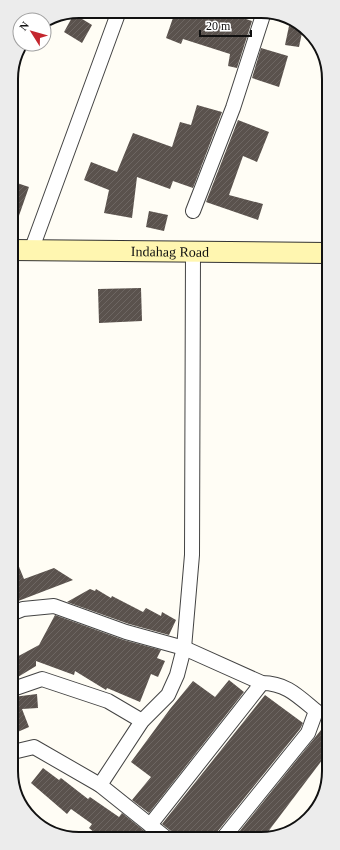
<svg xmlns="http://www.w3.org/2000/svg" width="340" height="850" font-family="Georgia,serif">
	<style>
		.building { fill: url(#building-hatch) }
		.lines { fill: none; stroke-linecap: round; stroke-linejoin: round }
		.street-casing { stroke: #444; stroke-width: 16 }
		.secondary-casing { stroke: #333; stroke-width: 22 }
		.street { stroke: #fff; stroke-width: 14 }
		.secondary { stroke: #fff6b0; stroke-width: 20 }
		.labels { text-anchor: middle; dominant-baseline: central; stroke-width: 4; stroke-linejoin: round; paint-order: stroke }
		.street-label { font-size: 14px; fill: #111; stroke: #fff }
		.rim { fill: none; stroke: #111; stroke-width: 2 }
	</style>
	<defs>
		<pattern id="building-hatch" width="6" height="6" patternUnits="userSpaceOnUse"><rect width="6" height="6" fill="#5a524d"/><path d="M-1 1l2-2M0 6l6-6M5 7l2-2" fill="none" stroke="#6d6662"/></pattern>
	</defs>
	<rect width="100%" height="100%" fill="#fffdf5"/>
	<g class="building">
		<polygon points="175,12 245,12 243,18 252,21 237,68 228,66 230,54 183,39 181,44 166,38"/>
		<polygon points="74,14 92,25 82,43 64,32"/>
		<polygon points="289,26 303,28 299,47 285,45"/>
		<polygon points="261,48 288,56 279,87 252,78"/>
		<polygon points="197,105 222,112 193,188 173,181 170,189 137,177 132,218 104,213 109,190 84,180 91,162 117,172 133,133 172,147 180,122 191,125"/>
		<polygon points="238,120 269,132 257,162 243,156 229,195 263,204 258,220 206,202"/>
		<polygon points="11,181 29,187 14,230 12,230"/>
		<polygon points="149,211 168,215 164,231 146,227"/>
		<polygon points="141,288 142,321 99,323 98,289"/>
		<polygon points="13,552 24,579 54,568 73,580 13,603"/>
		<polygon points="90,589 95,591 96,589 111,598 112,596 143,612 146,608 161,616 162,612 176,620 169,635 129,624 67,602"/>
		<polygon points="55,615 124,640 161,650 157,658 165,661 158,677 151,674 140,702 107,688 106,690 75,671 74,675 36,661 36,666 13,680 13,659 39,645"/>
		<polygon points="229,680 244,692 149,813 132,800 151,777 131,762 170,709 193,681 215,697"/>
		<polygon points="37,694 38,708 22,709 29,727 13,734 13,697"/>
		<polygon points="265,695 303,723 300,729 217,832 216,837 173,837 171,831 162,824"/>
		<polygon points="329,720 329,751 264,837 235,837"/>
		<polygon points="43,768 59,780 61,778 88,799 90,797 119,817 122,813 152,837 101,838 89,828 92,824 71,809 67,814 31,783"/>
	</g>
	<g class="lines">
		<g class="street-casing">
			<g id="street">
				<polyline points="193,211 233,108 264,12"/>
				<polyline points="31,251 119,11"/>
				<path d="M13,613L23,609L54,606L126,632L184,648L262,683C286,683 298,696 316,711L308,733L224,837"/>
				<polyline points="13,689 42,679 108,701 142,721"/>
				<polyline points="13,752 34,747 100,785 165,837"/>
				<polyline points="100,785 142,721 168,695 177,675 184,648 192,555 193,253"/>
				<polyline points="150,825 262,683"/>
			</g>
		</g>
		<g class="secondary-casing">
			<g id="secondary">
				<path id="s1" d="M12,250L327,253"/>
			</g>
		</g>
		<use href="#street" class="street"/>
		<use href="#secondary" class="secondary"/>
	</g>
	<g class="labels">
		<g class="street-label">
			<text stroke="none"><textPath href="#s1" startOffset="158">Indahag Road</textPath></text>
		</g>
	</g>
	<path d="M0 0H340V850H0ZM79 18H261A61 61 0 0 1 322 79V771A61 61 0 0 1 261 832H79A61 61 0 0 1 18 771V79A61 61 0 0 1 79 18Z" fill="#ececec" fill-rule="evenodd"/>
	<path class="rim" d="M79 18H261A61 61 0 0 1 322 79V771A61 61 0 0 1 261 832H79A61 61 0 0 1 18 771V79A61 61 0 0 1 79 18Z"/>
	<g transform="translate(32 32) rotate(307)"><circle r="19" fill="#ffffff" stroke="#a0a0a0"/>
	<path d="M0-3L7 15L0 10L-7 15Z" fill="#c4262e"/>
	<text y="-6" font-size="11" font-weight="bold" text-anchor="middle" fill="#111111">N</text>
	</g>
	<path d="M200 30v6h51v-6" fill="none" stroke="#111111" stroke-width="2"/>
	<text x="206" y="30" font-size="12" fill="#111111" stroke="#ffffff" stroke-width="3" paint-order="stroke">20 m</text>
</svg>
